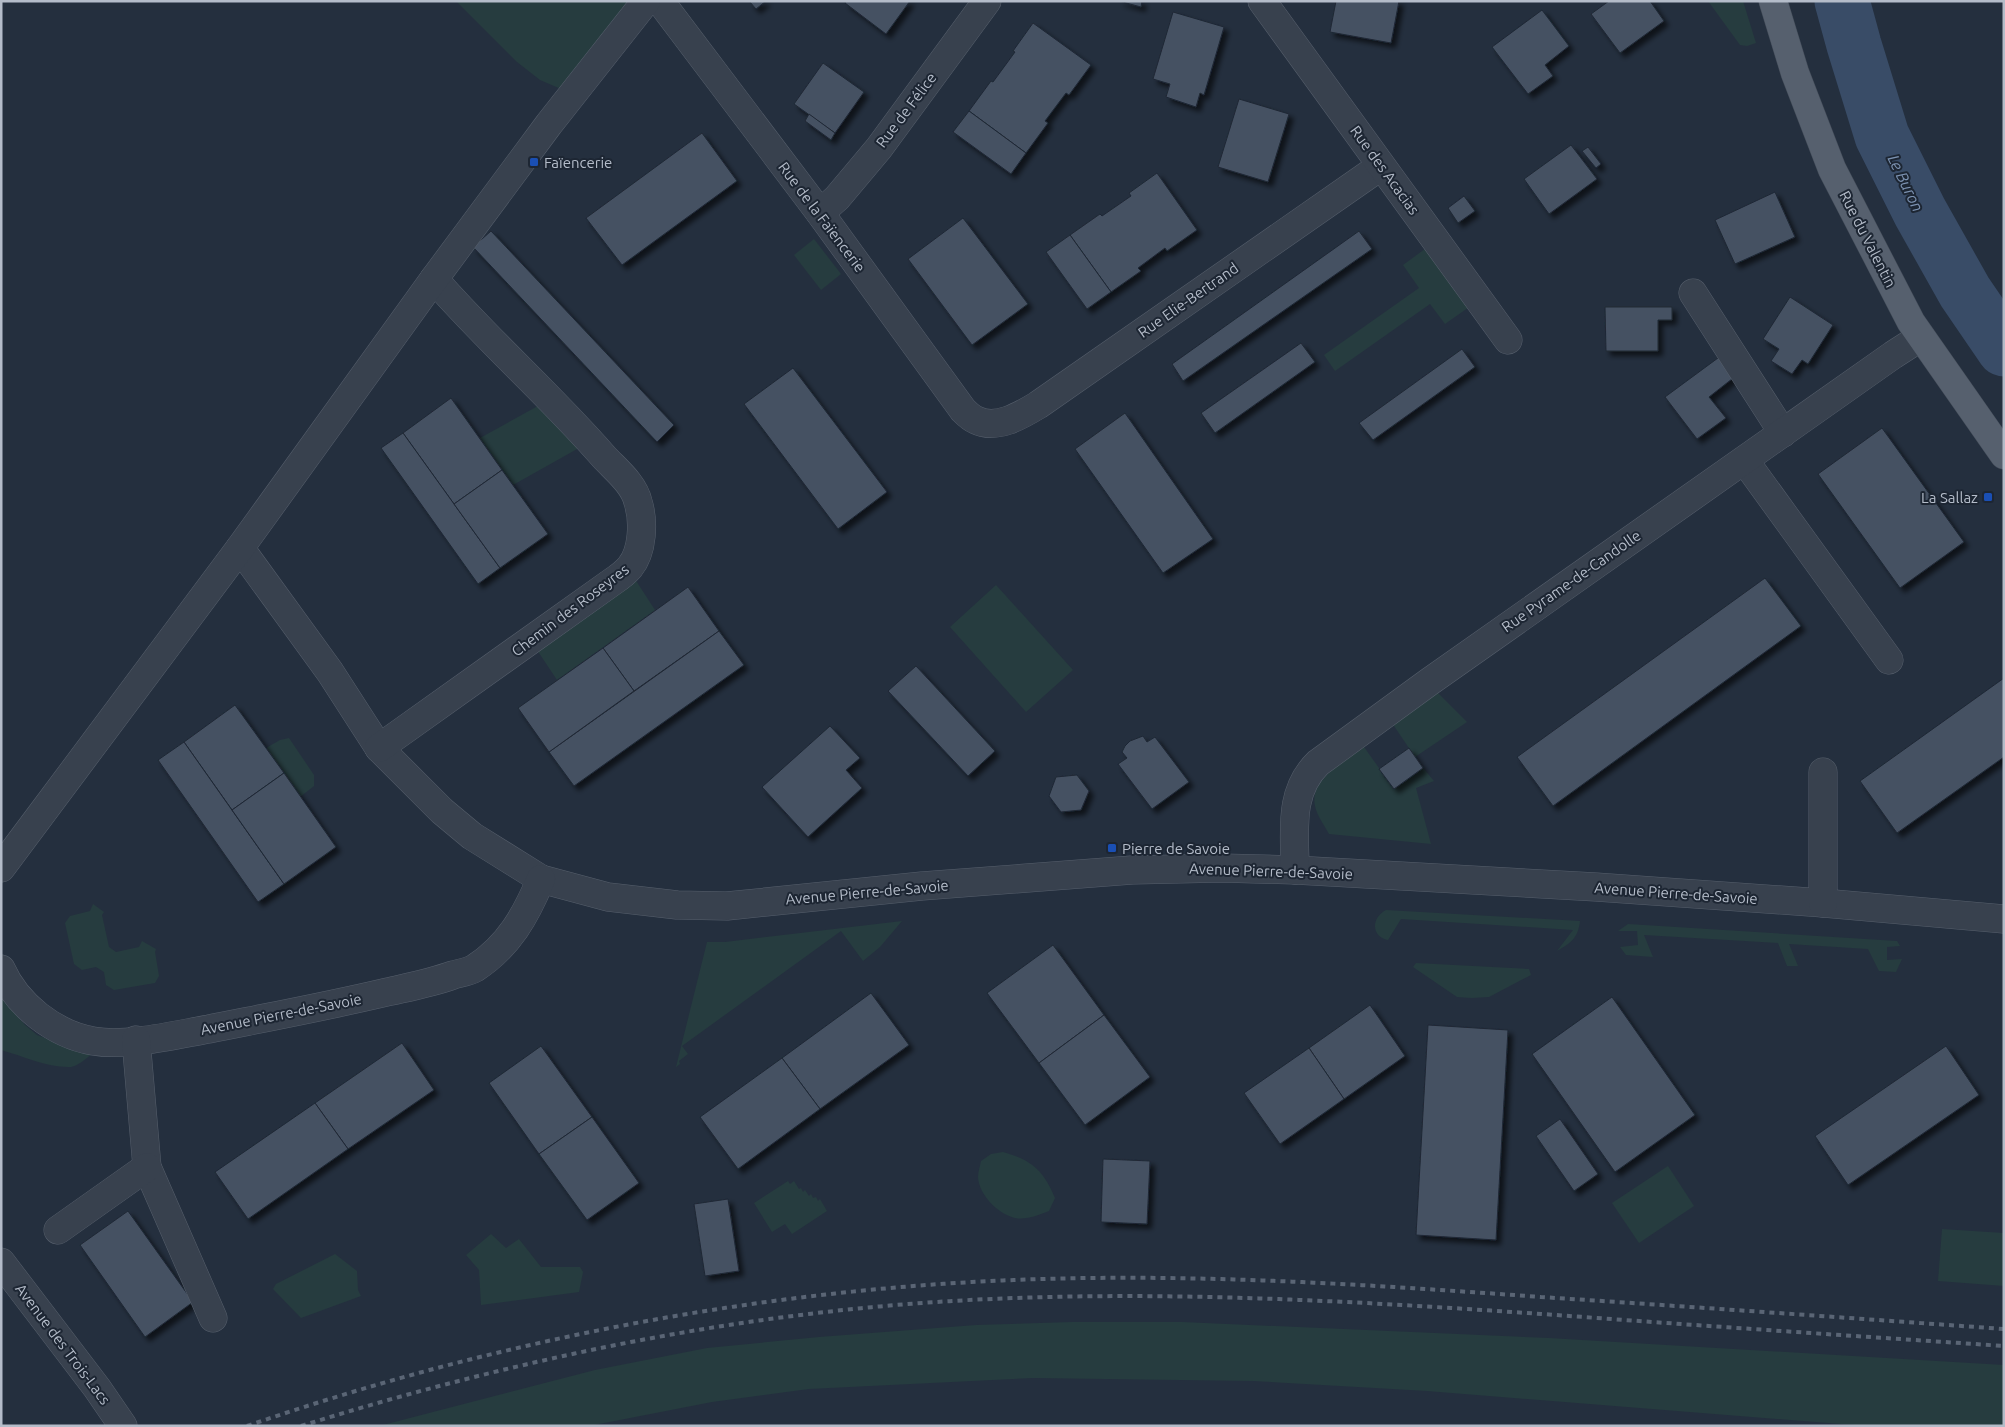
<svg xmlns="http://www.w3.org/2000/svg" width="2005" height="1427" font-family="Ubuntu,sans-serif">
	<style>
		.green { fill: #263c3f }
		.lines { fill: none; stroke-linecap: round; stroke-linejoin: round }
		.river { stroke: #394c67; stroke-width: 55 }
		.building { fill: #455162; stroke: #1f2835; filter: url(#shadow) }
		.minor-casing { stroke: #565f6c; stroke-width: 29 }
		.major-casing { stroke: #414a57; stroke-width: 29 }
		.minor { stroke: #38414e; stroke-width: 28 }
		.major { stroke: #56606e; stroke-width: 28 }
		.rail { stroke: #5a6575; stroke-width: 4; stroke-dasharray: 5 5; stroke-linecap: butt }
		.transit-dot { fill: #1a4fb4; stroke: #1d2633; stroke-width: 2 }
		.labels { text-anchor: middle; dominant-baseline: central; stroke-width: 4; stroke-linejoin: round; paint-order: stroke }
		.street-label { font-size: 15px; fill: #b4bcc9; stroke: #1d2633 }
		.poi-label { font-size: 15px; fill: #b4bcc9; stroke: #1d2633; text-anchor: start }
		.water-label { font-size: 16px; font-style: italic; fill: #7c92b1; stroke: #1d2633 }
	</style>
	<defs>
		<filter id="shadow"><feDropShadow dx="4.5" dy="4.5" stdDeviation="2.5" flood-color="#0009"/></filter>
	</defs>
	<rect width="100%" height="100%" fill="#242f3e"/>
	<g class="green">
		<polygon points="456,1 646,1 568,92 540,80 517,62"/>
		<polygon points="1708,1 1743,1 1756,43 1747,46 1740,45"/>
		<polygon points="814,239 841,274 821,290 794,255"/>
		<polygon points="1429,246 1472,305 1445,324 1430,304 1335,371 1324,355 1419,288 1403,265"/>
		<polygon points="545,402 586,444 513,485 480,438"/>
		<polygon points="631,573 655,610 557,680 535,647"/>
		<polygon points="996,585 1073,670 1026,712 950,627"/>
		<polygon points="1434,689 1467,722 1415,757 1390,720"/>
		<polygon points="289,738 314,775 314,786 300,797 266,748 280,740"/>
		<path d="M1364,747L1394,789L1423,768L1434,781L1416,788L1431,844L1329,834C1325,826 1317,816 1315,806C1309,779 1346,761 1364,747Z"/>
		<polygon points="93,904 104,912 102,915 109,947 116,952 139,947 142,941 156,949 155,952 159,976 155,983 114,990 106,985 104,972 96,967 82,970 74,964 65,923 70,916 90,911"/>
		<path d="M1386,910L1580,921C1578,938 1571,943 1557,951L1573,930L1401,919L1388,940C1370,936 1372,917 1386,910Z"/>
		<polygon points="902,921 880,947 863,961 841,931 682,1046 688,1054 679,1061 680,1064 676,1067 707,942 725,942"/>
		<polygon points="1628,924 1897,941 1900,946 1887,947 1887,960 1902,959 1896,972 1879,971 1868,949 1789,944 1798,966 1787,966 1778,943 1644,935 1653,957 1626,955 1620,947 1638,945 1637,931 1618,931"/>
		<polygon points="1416,963 1529,969 1531,975 1489,997 1472,998 1457,997 1413,967"/>
		<path d="M1,997L25,1025L37,1035L91,1055C85,1059 78,1066 71,1067C48,1068 23,1056 1,1050Z"/>
		<path d="M1003,1152C1032,1160 1044,1171 1055,1198L1049,1211C1039,1215 1027,1220 1015,1218C998,1214 979,1195 978,1177C978,1172 980,1166 981,1161L991,1154Z"/>
		<polygon points="1668,1166 1694,1206 1639,1243 1612,1203"/>
		<polygon points="788,1181 790,1184 794,1181 799,1189 801,1188 803,1192 805,1190 809,1196 811,1194 813,1198 816,1197 818,1201 820,1199 827,1211 792,1234 785,1224 772,1232 754,1203"/>
		<polygon points="1942,1229 2004,1233 2004,1286 1938,1281"/>
		<polygon points="491,1234 506,1248 519,1239 541,1267 580,1267 583,1272 579,1292 481,1305 479,1270 466,1255"/>
		<polygon points="335,1254 357,1271 358,1290 361,1296 301,1318 273,1289 276,1284"/>
		<polygon points="1072,1322 1182,1322 1549,1338 2004,1365 2004,1426 1866,1426 1427,1391 1253,1381 1033,1378 809,1389 712,1402 589,1426 379,1426 595,1370 707,1348 819,1337 976,1325"/>
	</g>
	<g class="lines">
		<polyline class="river" points="1842,1 1854,45 1882,136 1920,212 1965,292 2004,349"/>
	</g>
	<g class="building">
		<polygon points="749,1 766,1 756,9"/>
		<polygon points="846,1 910,1 886,34 845,3"/>
		<polygon points="1119,1 1142,1 1141,7"/>
		<polygon points="1336,1 1399,1 1391,43 1330,32"/>
		<polygon points="1609,1 1650,1 1664,21 1620,53 1591,14"/>
		<polygon points="1542,10 1569,46 1545,65 1553,76 1528,94 1492,47"/>
		<polygon points="1173,12 1224,27 1204,95 1200,93 1196,107 1166,97 1170,84 1153,79"/>
		<polygon points="1033,23 1091,65 1069,95 1066,93 1045,121 1048,123 1026,153 969,111 991,81 993,82 1015,52 1013,51"/>
		<polygon points="823,63 864,92 835,133 794,104"/>
		<polygon points="1239,99 1289,114 1268,182 1218,167"/>
		<polygon points="969,111 1026,153 1011,174 953,132"/>
		<polygon points="809,114 835,133 831,140 805,121"/>
		<polygon points="702,133 737,181 622,265 586,218"/>
		<polygon points="1571,145 1597,179 1549,214 1524,179"/>
		<polygon points="1588,147 1601,164 1596,168 1582,151"/>
		<polygon points="1157,173 1197,230 1167,251 1165,248 1138,268 1141,271 1111,292 1070,235 1100,214 1102,216 1131,196 1129,193"/>
		<polygon points="1775,192 1795,237 1735,264 1715,220"/>
		<polygon points="1464,196 1475,211 1458,223 1448,208"/>
		<polygon points="963,218 1028,304 972,345 908,259"/>
		<polygon points="491,231 674,425 657,442 473,247"/>
		<polygon points="1359,231 1372,249 1183,381 1172,364"/>
		<polygon points="1070,235 1111,292 1087,309 1046,252"/>
		<polygon points="1790,297 1833,325 1808,364 1802,360 1792,374 1771,361 1779,349 1763,339"/>
		<polygon points="1605,307 1672,307 1672,320 1658,320 1658,351 1606,351"/>
		<polygon points="1301,343 1315,362 1215,433 1201,413"/>
		<polygon points="1462,349 1475,367 1373,440 1359,423"/>
		<polygon points="1722,355 1737,375 1709,397 1726,418 1697,439 1665,397"/>
		<polygon points="793,368 887,492 838,529 744,404"/>
		<polygon points="451,398 502,470 454,504 403,433"/>
		<polygon points="1125,413 1213,539 1163,573 1075,449"/>
		<polygon points="1882,428 1964,542 1900,588 1818,474"/>
		<polygon points="403,433 500,568 478,584 381,448"/>
		<polygon points="502,470 548,534 500,568 454,504"/>
		<polygon points="1765,578 1801,626 1553,806 1517,757"/>
		<polygon points="688,587 719,631 634,691 603,648"/>
		<polygon points="719,631 744,665 574,786 549,752"/>
		<polygon points="603,648 634,691 549,752 518,708"/>
		<polygon points="916,666 995,751 968,776 888,691"/>
		<polygon points="2004,678 2004,757 1897,833 1860,781"/>
		<polygon points="235,705 284,773 232,810 184,742"/>
		<polygon points="830,726 860,758 846,770 862,788 808,837 762,787"/>
		<polygon points="1143,736 1147,742 1155,737 1189,782 1152,809 1118,764 1127,758 1122,752 1125,746 1130,741"/>
		<polygon points="184,742 284,884 258,902 158,760"/>
		<polygon points="1409,748 1423,768 1394,789 1379,769"/>
		<polygon points="284,773 336,847 284,884 232,810"/>
		<polygon points="1077,775 1089,791 1081,810 1061,812 1049,796 1056,777"/>
		<polygon points="1053,945 1104,1015 1039,1063 987,993"/>
		<polygon points="871,993 909,1045 820,1109 782,1058"/>
		<polygon points="1612,997 1695,1115 1615,1172 1532,1054"/>
		<polygon points="1370,1005 1405,1056 1344,1099 1309,1048"/>
		<polygon points="1104,1015 1150,1077 1085,1125 1039,1063"/>
		<polygon points="1428,1025 1508,1030 1496,1240 1416,1235"/>
		<polygon points="402,1043 434,1090 348,1149 315,1103"/>
		<polygon points="541,1046 592,1117 539,1154 489,1083"/>
		<polygon points="1946,1046 1979,1095 1848,1185 1815,1136"/>
		<polygon points="1309,1048 1344,1099 1280,1144 1244,1093"/>
		<polygon points="782,1058 820,1109 738,1169 700,1117"/>
		<polygon points="315,1103 348,1149 248,1219 215,1172"/>
		<polygon points="592,1117 639,1183 587,1220 539,1154"/>
		<polygon points="1560,1119 1598,1174 1574,1191 1536,1136"/>
		<polygon points="1103,1159 1150,1161 1147,1224 1101,1222"/>
		<polygon points="728,1199 739,1271 705,1276 694,1204"/>
		<polygon points="128,1211 193,1302 145,1337 80,1245"/>
	</g>
	<g class="lines">
		<g class="minor-casing">
			<g id="minor">
				<path d="M660,1L820,213L963,410C967,414 971,418 976,420C996,430 1020,416 1038,405L1381,166"/>
				<polyline points="1262,1 1508,340"/>
				<polyline points="820,213 837,198 879,148 987,1"/>
				<polyline points="1693,293 1783,433"/>
				<polyline points="1745,461 1889,660"/>
				<polyline points="240,548 330,672 379,748 442,811 472,836 541,879 608,897 677,905 727,906 922,886 1132,870 1222,868 1295,870 1596,887 1823,903 2004,919"/>
				<path d="M379,748L612,582C618,578 625,573 630,567C643,551 644,521 638,502C634,484 616,470 604,457C550,395 488,341 434,279"/>
				<polyline points="1823,772 1823,903"/>
				<polyline points="1,868 240,548 434,279 549,124 646,1"/>
				<path d="M1295,870C1295,832 1288,792 1318,763L1429,682L1893,355L1921,337"/>
				<path d="M1,969C17,1005 54,1034 93,1041C127,1047 175,1035 209,1029C269,1017 328,1006 387,992C409,987 431,983 453,975C460,973 468,972 475,968C509,946 526,915 541,879"/>
				<polyline points="136,1040 147,1167 213,1318"/>
				<polyline points="58,1230 147,1167"/>
				<polyline points="1,1262 97,1388 123,1426"/>
			</g>
		</g>
		<g class="major-casing">
			<polyline id="major" points="1773,1 1795,73 1832,169 1911,322 2004,455"/>
		</g>
		<use href="#minor" class="minor"/>
		<use href="#major" class="major"/>
		<g class="rail">
			<path d="M247,1426C502,1338 772,1287 1042,1279C1209,1274 1375,1285 1541,1297C1695,1307 1850,1318 2004,1329"/>
			<path d="M301,1426C512,1360 731,1314 952,1301C1154,1289 1355,1301 1556,1315C1705,1326 1854,1336 2004,1346"/>
		</g>
	</g>
	<g class="transit-dot">
		<rect x="529" y="157" width="10" height="10" rx="2.5"/>
		<rect x="1983" y="492" width="10" height="10" rx="2.5"/>
		<rect x="1107" y="843" width="10" height="10" rx="2.5"/>
	</g>
	<g class="labels">
		<g class="street-label">
			<text transform="translate(906 110) rotate(-53)">Rue de Félice</text>
			<text transform="translate(1385 170) rotate(54)">Rue des Acacias</text>
			<text transform="translate(822 217) rotate(53)">Rue de la Faïencerie</text>
			<text transform="translate(1868 239) rotate(63)">Rue du Valentin</text>
			<text transform="translate(1188 300) rotate(-35)">Rue Elie-Bertrand</text>
			<text transform="translate(1571 581) rotate(-35)">Rue Pyrame-de-Candolle</text>
			<text transform="translate(570 610) rotate(-37)">Chemin des Roseyres</text>
			<text transform="translate(1271 871) rotate(2)">Avenue Pierre-de-Savoie</text>
			<text transform="translate(867 892) rotate(-5)">Avenue Pierre-de-Savoie</text>
			<text transform="translate(1676 893) rotate(4)">Avenue Pierre-de-Savoie</text>
			<text transform="translate(281 1014) rotate(-11)">Avenue Pierre-de-Savoie</text>
			<text transform="translate(63 1344) rotate(53)">Avenue des Trois-Lacs</text>
		</g>
		<g class="poi-label">
			<text x="544" y="162">Faïencerie</text>
			<text x="1978" y="497" text-anchor="end">La Sallaz</text>
			<text x="1122" y="848">Pierre de Savoie</text>
		</g>
		<g class="water-label">
			<text transform="translate(1906 183) rotate(64)">Le Buron</text>
		</g>
	</g>
	<rect width="2005" height="1427" fill="none" stroke="#b4bcc9" stroke-width="5"/>
</svg>
